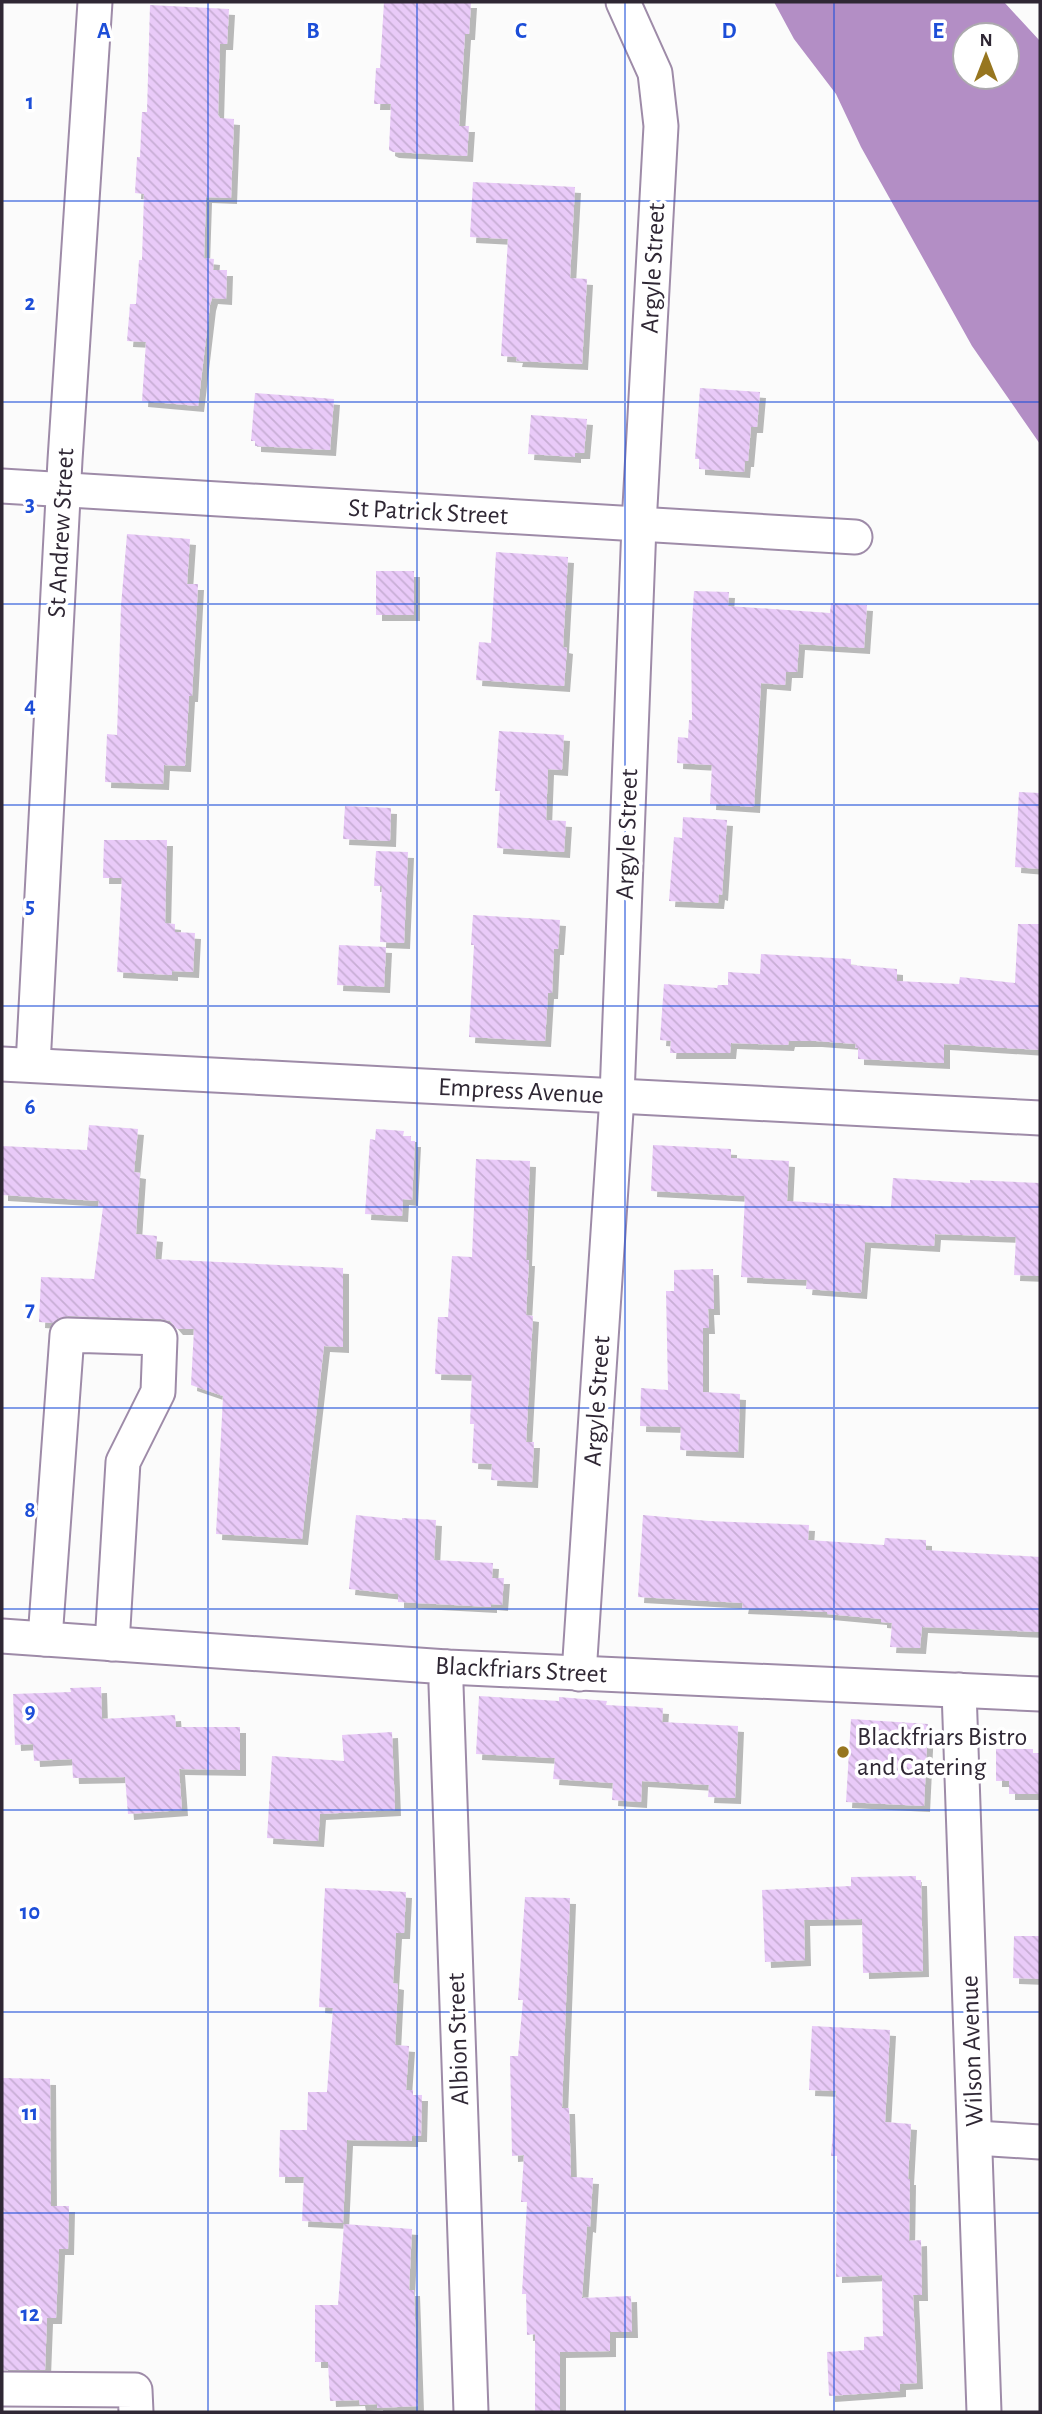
<svg xmlns="http://www.w3.org/2000/svg" width="1042" height="2414" font-family="'Alegreya Sans',sans-serif">
	<style>
		.water { fill: #b38ec5; fill-rule: evenodd }
		.building { fill: url(#building-back-hatch); filter: url(#shadow) }
		.lines { fill: none; stroke-linecap: round; stroke-linejoin: round }
		.minor-casing { stroke: #9e8ba8; stroke-width: 37 }
		.minor { stroke: #fff; stroke-width: 33 }
		.grid { fill: none; stroke: #1d4ed8; stroke-width: 2; stroke-opacity: 0.55 }
		.poi-dot { fill: #97761f; stroke: #fff; stroke-width: 2.5 }
		.labels { text-anchor: middle; dominant-baseline: central; stroke-width: 7; stroke-linejoin: round; paint-order: stroke }
		.street-label { font-size: 26px; fill: #2f2734; stroke: #fff }
		.poi-label { font-size: 26px; fill: #2f2734; stroke: #fff; text-anchor: start }
		.grid-label { font-size: 23px; text-anchor: middle; font-weight: bold; fill: #1d4ed8; stroke: #fff; stroke-width: 7; stroke-linejoin: round; paint-order: stroke }
	</style>
	<defs>
		<pattern id="building-back-hatch" width="6" height="6" patternUnits="userSpaceOnUse" patternTransform="scale(1.75)"><rect width="6" height="6" fill="#e9caf8"/><path d="M-1 5l2 2M0 0l6 6M5-1l2 2" fill="none" stroke="#c8aed5"/></pattern>
		<filter id="shadow"><feDropShadow dx="6" dy="6" stdDeviation="0" flood-color="#0004"/></filter>
	</defs>
	<rect width="100%" height="100%" fill="#fbfbfb"/>
	<path class="water" d="M774,2H1004L1040,41V444L972,346L861,147L836,94L794,39ZM965,35H1007V77H965Z"/>
	<g class="building">
		<polygon points="384,2 471,2 469,34 465,34 459,126 469,126 467,156 393,152 389,150 391,104 374,104 376,68 380,68"/>
		<polygon points="150,5 229,9 227,44 220,44 218,115 220,118 234,119 231,198 206,197 204,258 214,259 213,270 227,270 226,299 212,298 210,305 198,406 142,401 146,342 127,341 130,304 136,304 139,260 142,260 144,194 135,193 137,157 140,157 142,112 147,112"/>
		<polygon points="473,182 575,187 570,278 587,279 582,364 516,361 517,357 501,356 508,239 470,237"/>
		<polygon points="700,388 760,392 757,427 751,427 748,461 745,461 744,472 699,469 699,459 695,459"/>
		<polygon points="255,393 334,399 330,450 255,446 255,441 251,441"/>
		<polygon points="531,415 587,419 584,453 575,453 575,457 528,454"/>
		<polygon points="127,534 190,539 187,584 198,584 192,696 189,696 185,766 164,765 163,784 105,782 107,734 117,735 121,606"/>
		<polygon points="496,552 568,557 563,647 567,648 564,686 476,680 479,642 491,643"/>
		<rect x="376" y="571" width="38" height="44"/>
		<polygon points="694,591 729,592 728,606 830,613 831,603 867,605 864,648 799,644 797,672 786,672 785,685 761,683 754,807 710,804 712,765 677,763 678,737 688,738 689,720 692,720 691,638"/>
		<polygon points="499,731 564,735 562,770 548,769 546,820 566,821 564,852 497,848 500,791 495,791"/>
		<polygon points="1019,792 1040,793 1040,869 1015,867"/>
		<polygon points="345,806 391,808 390,841 343,839"/>
		<polygon points="683,817 727,820 722,895 719,894 718,903 669,901 674,837 682,838"/>
		<polygon points="104,840 167,840 165,923 175,924 175,932 195,933 193,972 172,971 172,975 117,972 122,878 103,878"/>
		<polygon points="376,851 408,852 404,943 380,942 382,886 374,886"/>
		<polygon points="473,915 560,920 558,949 554,949 552,993 548,993 545,1041 469,1037 474,945 471,945"/>
		<polygon points="1018,924 1040,924 1040,1050 944,1044 944,1063 858,1059 858,1048 855,1048 856,1044 816,1041 789,1041 788,1045 731,1043 730,1053 670,1053 671,1041 660,1040 664,984 717,988 718,985 728,985 728,972 760,974 761,954 851,959 851,965 897,969 897,981 959,984 960,977 1015,983"/>
		<polygon points="339,945 386,947 384,987 337,985"/>
		<polygon points="89,1125 138,1129 134,1172 140,1173 136,1234 157,1236 155,1259 343,1268 343,1347 324,1346 302,1539 216,1534 223,1396 191,1385 194,1329 177,1329 170,1321 161,1319 68,1316 59,1318 52,1323 39,1322 41,1277 94,1279 103,1207 98,1207 99,1201 2,1195 2,1146 87,1150"/>
		<polygon points="376,1129 404,1131 403,1136 411,1136 411,1141 415,1141 412,1200 403,1199 402,1216 365,1214 370,1139 375,1140"/>
		<polygon points="653,1145 731,1149 731,1158 789,1161 787,1201 891,1207 893,1178 970,1183 970,1180 1040,1183 1040,1276 1014,1275 1016,1237 935,1234 934,1246 865,1242 861,1293 806,1289 807,1280 741,1277 745,1196 651,1191"/>
		<polygon points="476,1159 530,1161 526,1260 529,1260 526,1315 533,1316 526,1442 534,1442 532,1482 491,1480 492,1464 472,1463 474,1424 470,1424 472,1375 435,1374 438,1317 448,1317 452,1256 472,1257"/>
		<polygon points="713,1269 714,1309 708,1309 709,1328 703,1328 703,1392 740,1394 738,1452 680,1450 681,1427 640,1426 641,1388 668,1390 666,1291 674,1291 674,1270"/>
		<polygon points="356,1515 402,1520 402,1518 436,1520 434,1560 493,1563 492,1578 504,1578 502,1605 491,1604 491,1607 398,1602 398,1594 349,1589"/>
		<polygon points="643,1515 709,1521 809,1525 808,1540 884,1545 885,1538 926,1540 926,1550 1040,1557 1040,1632 922,1627 920,1648 890,1647 892,1623 881,1622 881,1619 827,1614 827,1612 742,1608 743,1603 638,1597"/>
		<polygon points="101,1687 102,1719 175,1715 176,1727 240,1727 240,1770 179,1769 182,1810 128,1814 125,1777 73,1778 72,1759 34,1761 33,1744 15,1745 13,1694 71,1692 70,1688"/>
		<polygon points="479,1696 559,1701 559,1697 607,1701 606,1705 663,1708 662,1722 738,1726 735,1798 708,1797 709,1785 642,1781 641,1802 612,1800 613,1783 553,1779 555,1758 476,1754"/>
		<polygon points="851,1719 928,1724 924,1806 846,1802"/>
		<polygon points="392,1732 395,1810 320,1814 318,1841 267,1838 272,1756 344,1761 342,1735"/>
		<polygon points="996,1749 1033,1749 1033,1753 1040,1753 1040,1794 1009,1794 1009,1781 996,1781"/>
		<polygon points="916,1876 916,1880 921,1880 923,1971 863,1973 862,1919 804,1920 805,1960 765,1962 762,1890 851,1886 851,1877"/>
		<polygon points="325,1888 406,1892 404,1933 396,1933 393,1983 398,1984 395,2045 409,2046 406,2090 413,2090 413,2095 422,2095 421,2136 412,2136 412,2141 347,2140 343,2223 302,2221 304,2177 279,2177 280,2130 307,2130 308,2092 327,2092 333,2008 319,2007"/>
		<polygon points="525,1897 570,1898 562,2108 569,2108 571,2177 593,2178 590,2227 587,2226 582,2298 631,2296 632,2332 610,2332 610,2351 560,2352 560,2412 535,2412 535,2334 527,2335 526,2294 522,2294 527,2202 521,2202 524,2155 512,2156 510,2056 518,2056 523,2000 518,2000"/>
		<polygon points="1014,1936 1040,1936 1040,1979 1013,1978"/>
		<polygon points="812,2026 890,2030 885,2122 911,2124 908,2179 910,2179 909,2241 921,2240 922,2295 913,2295 917,2383 900,2384 900,2391 829,2396 827,2352 864,2350 864,2337 883,2336 882,2275 836,2277 837,2156 831,2156 836,2091 809,2090"/>
		<polygon points="2,2078 50,2079 51,2206 69,2206 68,2249 59,2249 56,2318 47,2318 45,2370 2,2370"/>
		<polygon points="344,2224 412,2229 409,2290 414,2290 418,2406 377,2408 377,2404 360,2405 359,2400 330,2401 328,2362 315,2362 315,2305 338,2305"/>
	</g>
	<g class="lines">
		<g class="minor-casing">
			<g id="minor">
				<polyline points="2,486 855,537"/>
				<polyline points="2,1064 1040,1118"/>
				<polyline points="33,1065 65,460 95,2"/>
				<polyline points="2,1636 447,1667 1040,1694"/>
				<polyline points="45,1639 67,1335 160,1338 158,1392 123,1462 112,1644"/>
				<polyline points="447,1667 446,1685 471,2412"/>
				<polyline points="579,1674 617,1096 639,525 661,126 655,73 623,2"/>
				<polyline points="959,1690 984,2412"/>
				<polyline points="976,2138 1040,2142"/>
				<polyline points="2,2389 135,2390 136,2412"/>
			</g>
		</g>
		<use href="#minor" class="minor"/>
	</g>
	<path class="grid" d="M208,2V2412M417,2V2412M625,2V2412M834,2V2412M2,201H1040M2,402H1040M2,604H1040M2,805H1040M2,1006H1040M2,1207H1040M2,1408H1040M2,1609H1040M2,1810H1040M2,2012H1040M2,2213H1040"/>
	<circle class="poi-dot" cx="843" cy="1752" r="7"/>
	<g class="labels">
		<g class="street-label">
			<text transform="translate(653 268) rotate(-87)">Argyle Street</text>
			<text transform="translate(428 512) rotate(3)">St Patrick Street</text>
			<text transform="translate(61 533) rotate(-87)">St Andrew Street</text>
			<text transform="translate(627 834) rotate(-88)">Argyle Street</text>
			<text transform="translate(521 1091) rotate(3)">Empress Avenue</text>
			<text transform="translate(597 1401) rotate(-86)">Argyle Street</text>
			<text transform="translate(521 1670) rotate(3)">Blackfriars Street</text>
			<text transform="translate(458 2039) rotate(-92)">Albion Street</text>
			<text transform="translate(972 2051) rotate(-92)">Wilson Avenue</text>
		</g>
		<g class="poi-label">
			<text x="857" y="1737">Blackfriars Bistro<tspan x="857" dy="30">and Catering</tspan></text>
		</g>
	</g>
	<g class="grid-label">
		<text x="104" y="38">A</text>
		<text x="313" y="38">B</text>
		<text x="521" y="38">C</text>
		<text x="729" y="38">D</text>
		<text x="938" y="38">E</text>
		<text x="30" y="109">1</text>
		<text x="30" y="310">2</text>
		<text x="30" y="511">3</text>
		<text x="30" y="712">4</text>
		<text x="30" y="913">5</text>
		<text x="30" y="1114">6</text>
		<text x="30" y="1316">7</text>
		<text x="30" y="1517">8</text>
		<text x="30" y="1718">9</text>
		<text x="30" y="1919">10</text>
		<text x="30" y="2120">11</text>
		<text x="30" y="2321">12</text>
	</g>
	<rect width="1042" height="2414" fill="none" stroke="#2f2734" stroke-width="7"/>
	<g transform="translate(986 56)"><circle r="33" fill="#ffffff" stroke="#aca9ae" stroke-width="2"/>
	<path d="M0-5L12 26L0 18L-12 26Z" fill="#97761f"/>
	<text y="-10" font-size="19" font-weight="bold" text-anchor="middle" fill="#2f2734">N</text>
	</g>
</svg>
